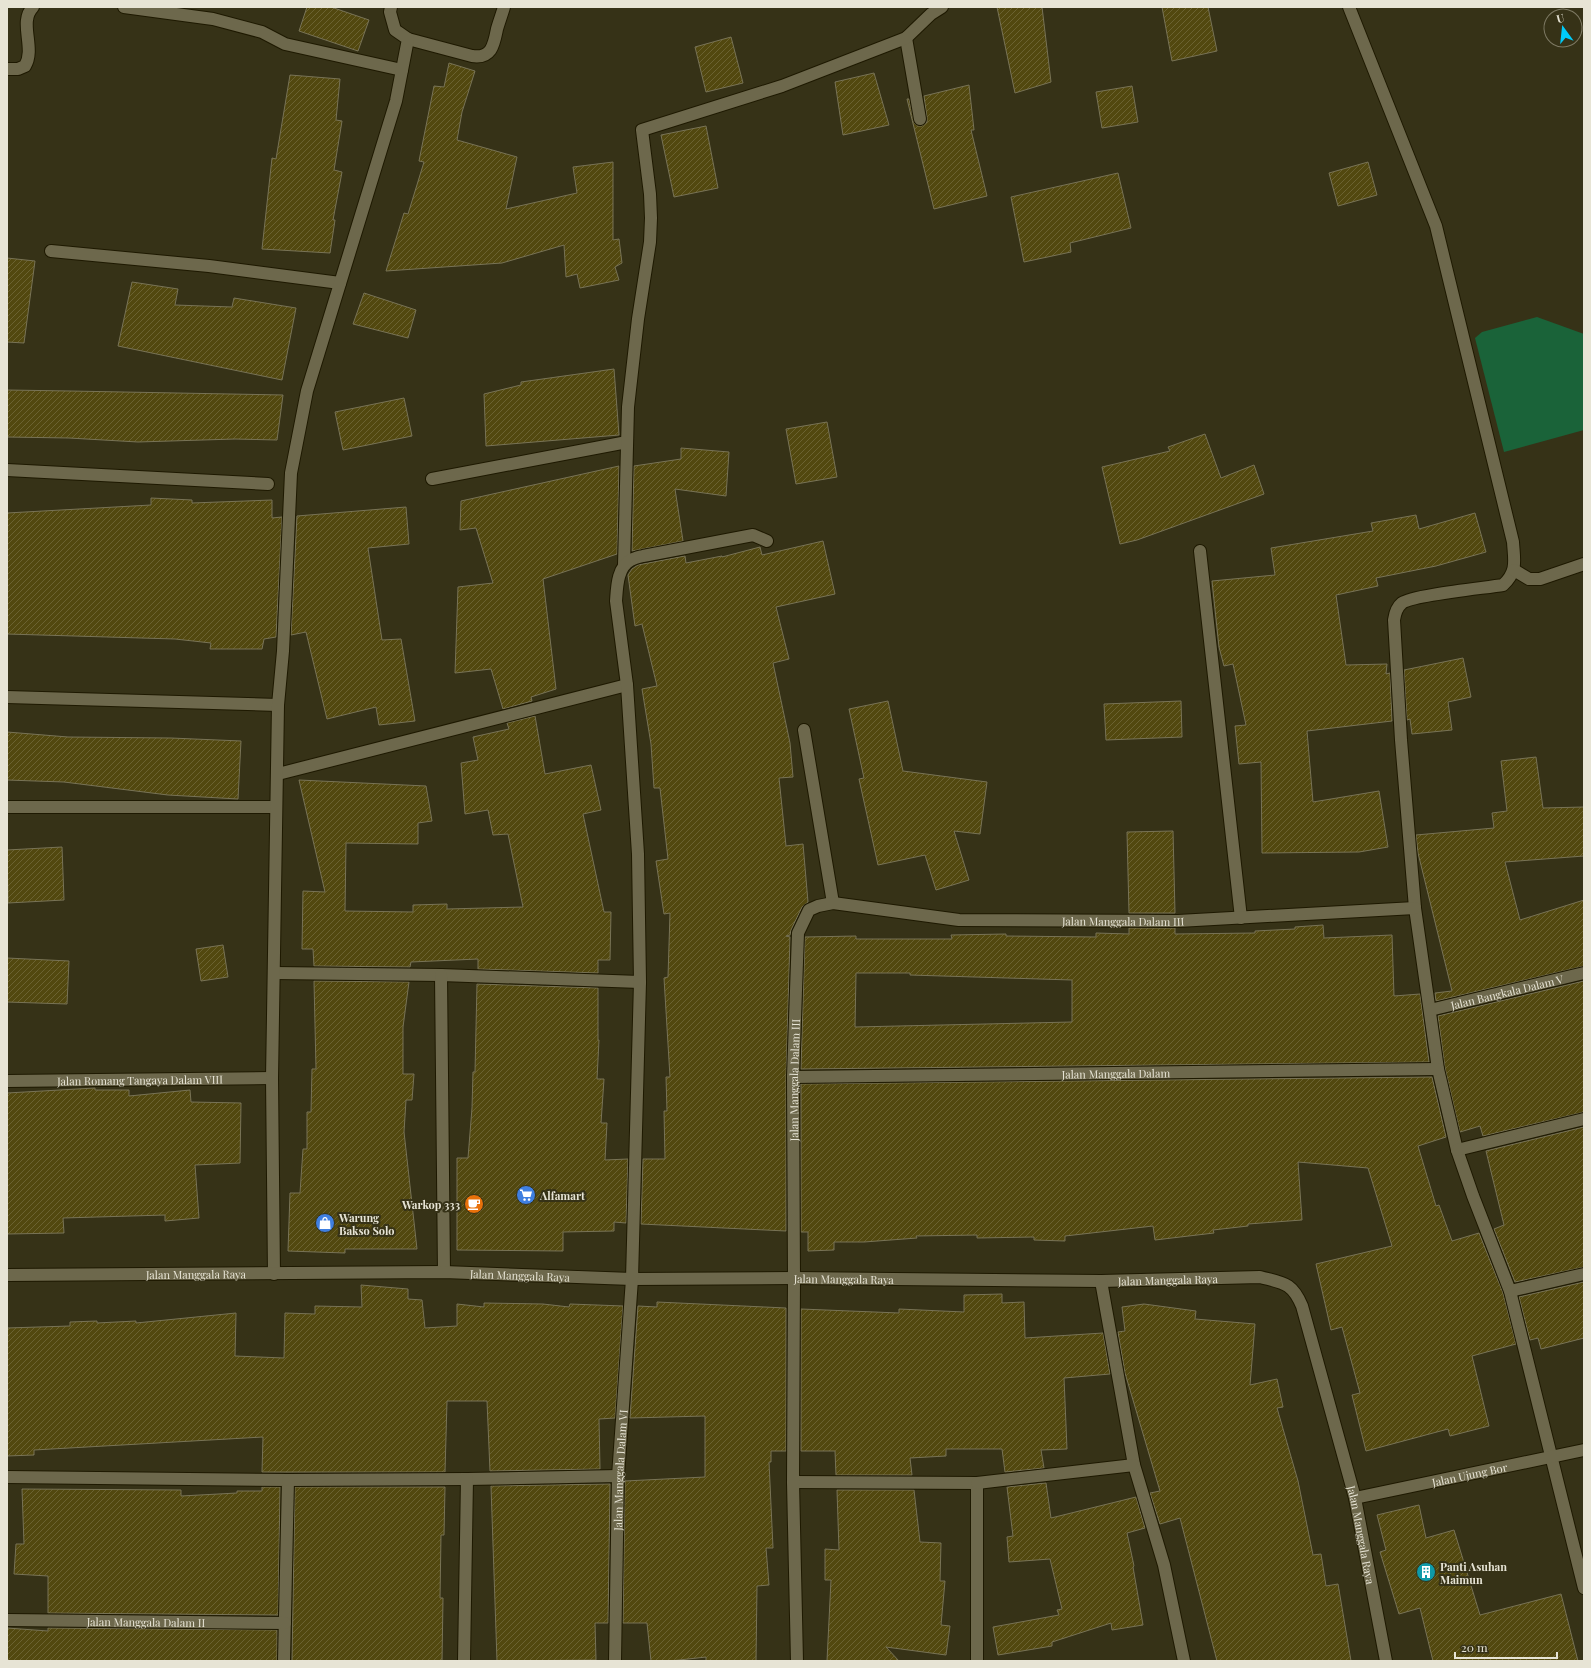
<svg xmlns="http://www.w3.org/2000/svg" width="1591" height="1668" font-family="'Playfair Display',serif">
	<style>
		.green { fill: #1a6339 }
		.building { fill: url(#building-hatch); stroke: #787356; fill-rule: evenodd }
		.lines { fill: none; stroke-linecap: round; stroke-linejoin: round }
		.lane-casing { stroke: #1e1901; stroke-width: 14 }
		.street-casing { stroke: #1e1901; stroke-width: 14 }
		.lane { stroke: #6d684c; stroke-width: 12 }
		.street { stroke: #6d684c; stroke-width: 12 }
		.labels { text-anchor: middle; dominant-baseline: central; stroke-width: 4; stroke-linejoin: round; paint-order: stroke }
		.street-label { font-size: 11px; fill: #e7e4d5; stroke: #363217 }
		.poi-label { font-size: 11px; font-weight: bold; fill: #e7e4d5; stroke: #363217; text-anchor: start }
	</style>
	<defs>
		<pattern id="building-hatch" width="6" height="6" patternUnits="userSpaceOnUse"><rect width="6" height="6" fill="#52480f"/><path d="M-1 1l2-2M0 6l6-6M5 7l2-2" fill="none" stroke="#6b6231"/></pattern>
	</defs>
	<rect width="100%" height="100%" fill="#363217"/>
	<polygon class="green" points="1537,317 1584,334 1584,430 1504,452 1475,338 1482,332"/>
	<g class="building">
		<polygon points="307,7 331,7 369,20 358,51 299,31"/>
		<polygon points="997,7 1042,7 1051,82 1015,93"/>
		<polygon points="1162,7 1208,7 1217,51 1172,61"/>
		<polygon points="731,37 743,83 706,92 695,47"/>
		<polygon points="449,63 475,71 462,112 457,140 517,157 506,209 577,193 573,167 613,162 613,240 619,239 622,263 615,267 619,280 580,288 577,274 566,277 564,245 502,263 386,271 404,213 408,214 424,162 419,161 434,86 444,87"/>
		<polygon points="874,73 889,125 843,135 835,82"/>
		<polygon points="290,75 340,79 336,120 342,121 334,170 342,172 333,220 335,220 330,253 262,249 272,158 276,159"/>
		<polygon points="969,85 974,130 971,130 987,196 934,209 907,99 909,99 914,123 918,126 922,126 927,122 927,118 924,96"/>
		<polygon points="1132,86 1138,122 1102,128 1096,92"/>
		<polygon points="706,126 718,188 674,197 661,135"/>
		<polygon points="1368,162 1377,195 1338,206 1329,173"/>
		<polygon points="1118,173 1131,228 1070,243 1071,252 1024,262 1011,197"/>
		<polygon points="7,258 35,261 24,343 7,342"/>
		<polygon points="132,282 178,289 175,305 232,307 234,298 296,308 282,380 118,346"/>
		<polygon points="364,293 416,310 408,338 353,324"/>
		<polygon points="614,369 619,435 486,446 484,394 521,385 521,382"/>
		<polygon points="7,390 70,391 283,395 277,440 235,439 138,442 69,438 7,437"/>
		<polygon points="404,398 412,436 343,450 335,412"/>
		<polygon points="827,422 837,477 796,484 786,429"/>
		<polygon points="1205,434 1221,478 1254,465 1264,494 1137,540 1120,544 1102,467 1170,451 1168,447"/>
		<polygon points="681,448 729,452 726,496 675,489 683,541 632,551 634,466 681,459"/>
		<polygon points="619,466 617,554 543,579 556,689 531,697 532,701 503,709 491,669 455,673 458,587 493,583 476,528 460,530 461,501"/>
		<polygon points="151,498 192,500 192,503 272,500 272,518 282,517 276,637 264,639 262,649 210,649 211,643 175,639 7,634 7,513 151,505"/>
		<polygon points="406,507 409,544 368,548 382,640 401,639 415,721 379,725 376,707 327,719 306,632 291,635 297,516"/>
		<polygon points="1475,513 1486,552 1436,566 1376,578 1378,586 1336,595 1346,665 1387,664 1386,674 1390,673 1392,721 1307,731 1313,802 1379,791 1388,847 1359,852 1262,853 1261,762 1239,764 1235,726 1246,725 1233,664 1224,666 1219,647 1212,581 1275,575 1271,548 1373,531 1371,523 1416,515 1419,529"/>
		<polygon points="823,541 835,594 776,607 789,659 773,663 790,743 793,777 779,778 786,846 803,844 808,902 802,907 791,930 790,935 786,936 790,937 786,1077 786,1231 641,1224 643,1159 665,1159 664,1111 667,1111 666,1077 670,1077 664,978 668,977 670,913 664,914 656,861 668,859 660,788 654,788 651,744 642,689 657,686 642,624 635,626 628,575 632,569 638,565 685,556 686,563 722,556 722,557 760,547 762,555"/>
		<polygon points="1463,658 1471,697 1448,702 1452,730 1412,734 1410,719 1407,720 1404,670"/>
		<polygon points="888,701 903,771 987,782 980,834 954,831 969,880 936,890 925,855 878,865 859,779 864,778 849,709"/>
		<polygon points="1181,701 1182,737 1106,740 1104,704"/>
		<polygon points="535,716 545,774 591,765 601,810 583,814 604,912 611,912 610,960 598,960 598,973 478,969 478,959 411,962 410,967 314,966 313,949 302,949 303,891 325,892 299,780 426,786 432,821 418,823 418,844 346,843 345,911 413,912 413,905 447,904 447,909 523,907 508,834 493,835 488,810 465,814 461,763 478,760 473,737 509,729 507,723"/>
		<polygon points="7,732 68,737 171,738 241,741 238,799 168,795 64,782 7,780"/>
		<polygon points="1536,757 1543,808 1584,807 1584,856 1505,862 1520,920 1584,900 1584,966 1436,1001 1435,993 1452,991 1418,853 1416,835 1494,828 1492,813 1507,811 1501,761"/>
		<polygon points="1173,831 1175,913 1129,913 1127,832"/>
		<polygon points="62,847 64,900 8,903 7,850"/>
		<path d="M1323,925L1324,938L1392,935L1394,996L1420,994L1429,1062L801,1069L805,937L856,936V939H952L951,935L1006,934V936L1096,937V933L1129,934V928H1175V934L1255,933V931L1295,929V927ZM856,973H910V975L1072,980V1022L855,1027Z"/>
		<polygon points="223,945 228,977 201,981 196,949"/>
		<polygon points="7,958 69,961 67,1004 7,1002"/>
		<polygon points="314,981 409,982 403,1027 403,1074 414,1074 412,1100 406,1100 404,1132 417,1249 345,1249 345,1253 288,1251 290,1193 300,1193 303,1149 307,1149 307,1112 311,1112 312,1069 316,1069"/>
		<polygon points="1584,981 1584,1112 1483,1136 1480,1126 1460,1132 1445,1068 1438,1016"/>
		<polygon points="477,984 598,988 598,1040 599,1040 597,1079 604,1079 601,1123 607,1123 605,1160 628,1159 626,1223 614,1222 614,1231 563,1232 563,1251 457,1250 457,1158 468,1158 472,1108 473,1072 475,1072"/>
		<polygon points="1432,1077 1446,1137 1418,1146 1436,1206 1439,1205 1452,1241 1479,1233 1503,1293 1516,1344 1472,1356 1489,1426 1450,1436 1448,1429 1366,1451 1352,1395 1360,1393 1342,1327 1331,1330 1316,1264 1392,1246 1368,1168 1298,1162 1302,1220 1248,1224 1248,1226 1213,1230 1214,1233 1155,1240 1153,1226 1065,1236 1065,1241 1034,1240 1034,1237 977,1238 977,1235 916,1236 917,1238 864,1242 834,1242 834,1250 808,1251 808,1232 801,1232 801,1084"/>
		<polygon points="95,1088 95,1090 129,1090 129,1096 190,1090 191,1102 241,1103 240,1163 195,1165 199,1218 165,1221 165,1215 63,1218 64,1233 7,1234 7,1093"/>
		<polygon points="1584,1127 1584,1267 1515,1282 1494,1229 1504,1225 1486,1151"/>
		<polygon points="1584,1282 1584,1338 1541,1349 1538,1338 1530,1340 1519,1297"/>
		<polygon points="361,1285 408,1289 408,1299 422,1300 425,1328 457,1326 457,1304 484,1307 484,1303 543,1304 569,1307 570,1304 623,1306 615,1418 599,1419 600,1469 490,1471 487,1401 447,1401 445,1472 262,1472 263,1437 34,1450 34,1455 7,1456 7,1328 70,1326 70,1322 97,1321 97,1323 136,1321 136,1323 236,1313 235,1356 284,1358 285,1313 315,1314 315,1306 362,1307"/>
		<polygon points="1002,1294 1002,1303 1024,1302 1025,1338 1103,1333 1110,1374 1064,1378 1067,1449 1041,1450 1044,1468 1005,1472 1002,1449 946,1449 946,1456 910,1458 912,1475 836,1475 835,1451 801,1451 801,1309 899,1313 899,1309 964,1312 964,1295"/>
		<polygon points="657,1302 786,1308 786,1451 771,1451 771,1462 769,1462 773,1548 766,1548 769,1585 757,1586 756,1661 706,1661 706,1657 670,1661 651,1661 647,1623 623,1623 625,1481 705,1477 705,1416 630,1418 638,1306 657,1307"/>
		<polygon points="1144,1304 1196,1311 1195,1319 1255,1324 1250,1385 1277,1379 1283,1407 1277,1408 1298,1481 1313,1555 1321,1554 1326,1586 1338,1584 1351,1661 1217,1661 1180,1518 1160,1524 1150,1493 1160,1491 1125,1373 1118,1332 1125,1331 1122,1307"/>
		<polygon points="1046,1483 1051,1518 1136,1497 1145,1528 1127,1533 1134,1566 1133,1567 1143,1625 1112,1630 1111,1623 1052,1642 1052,1646 998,1655 993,1627 1059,1615 1057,1610 1062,1609 1050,1559 1009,1562 1007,1537 1013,1536 1007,1487"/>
		<polygon points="610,1484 608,1623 595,1623 596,1660 497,1661 491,1486"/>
		<polygon points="262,1487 280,1487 278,1615 48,1613 48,1576 14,1574 16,1544 24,1544 22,1489 181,1490 181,1496 237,1493 237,1491 262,1491"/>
		<polygon points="295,1487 445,1487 444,1535 441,1535 440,1598 443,1598 442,1661 292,1661"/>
		<polygon points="837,1490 914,1490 920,1542 941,1543 940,1581 945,1581 941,1625 950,1626 946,1655 886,1647 899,1661 827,1661 831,1580 825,1580 825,1549 839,1550"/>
		<polygon points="1419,1505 1426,1538 1454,1530 1480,1615 1561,1594 1578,1661 1433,1661 1420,1608 1399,1614 1380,1552 1386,1550 1377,1515"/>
		<polygon points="7,1628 48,1631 48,1628 277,1630 277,1661 7,1661"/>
	</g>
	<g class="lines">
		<g class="lane-casing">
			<polyline id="lane" points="906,38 920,119"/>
		</g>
		<g class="street-casing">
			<g id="street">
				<polyline points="124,7 213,19 262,32 285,44 402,70"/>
				<path d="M1349,7L1436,226L1513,542C1514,560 1518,571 1503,585C1485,588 1413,595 1402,603C1397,607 1395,613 1394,620L1401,740L1415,908L1438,1069L1457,1150L1473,1196L1510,1291L1584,1588"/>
				<path d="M408,39L472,56C492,59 494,44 497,29C499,22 502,14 504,7"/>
				<path d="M7,69H18L25,66C36,48 18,22 33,7"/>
				<polyline points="51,251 209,266 340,283"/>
				<polyline points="7,470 268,484"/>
				<polyline points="432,479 627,442"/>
				<polyline points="1200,551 1241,918"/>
				<polyline points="624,565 628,407 638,319 650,242 651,218 650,194 642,130 782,86 906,38 931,14 942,7"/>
				<polyline points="1514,570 1529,579 1540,579 1584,564"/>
				<polyline points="7,697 278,705"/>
				<polyline points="804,730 833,903"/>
				<polyline points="278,774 627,685"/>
				<polyline points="7,807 276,807"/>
				<polyline points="274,973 441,975 640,982"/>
				<polyline points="441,975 444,1272"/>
				<path id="s1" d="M1430,1010L1584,973"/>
				<path id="s2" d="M793,1077L1438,1069"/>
				<path id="s3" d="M7,1081L272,1078"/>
				<polyline points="1457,1150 1584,1119"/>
				<polyline points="274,1274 272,1078 278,705 283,651 291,473 307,391 396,101 408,39 395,30 390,12 391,7"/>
				<path id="s4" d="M7,1275L444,1272L632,1279L794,1278L1101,1281L1260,1277C1283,1283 1292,1282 1302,1306L1355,1498L1386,1661"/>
				<polyline points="1101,1281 1134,1465 1164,1565 1184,1661"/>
				<polyline points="1510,1291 1584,1274"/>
				<polyline points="7,1477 288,1480 284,1661"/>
				<polyline points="288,1480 467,1479 618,1476"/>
				<polyline points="793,1482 977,1483 977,1661"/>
				<polyline points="977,1483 1134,1465"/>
				<path id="s5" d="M1355,1498L1584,1450"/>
				<path id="s6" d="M7,1620L285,1623"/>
				<polyline points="464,1661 467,1479"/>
				<path id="s7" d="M615,1661L618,1476L632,1279L640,982L638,854L627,685L616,601C617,588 617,567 631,560C634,558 639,557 643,556L753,535L767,541"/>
				<path id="s8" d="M797,1661L793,1482L794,1278L793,1077L798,933L809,910L818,906L833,903L959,920L1178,921L1415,908"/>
			</g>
		</g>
		<use href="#lane" class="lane"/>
		<use href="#street" class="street"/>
	</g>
	<defs>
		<g id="supermarket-disc" transform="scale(1)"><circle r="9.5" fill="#3f7fe0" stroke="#363217"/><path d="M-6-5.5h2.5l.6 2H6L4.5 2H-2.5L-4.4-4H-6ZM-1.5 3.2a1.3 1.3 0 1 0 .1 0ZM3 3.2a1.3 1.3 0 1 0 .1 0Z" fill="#fff"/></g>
		<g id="cafe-disc" transform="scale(1)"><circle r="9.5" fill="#e8710a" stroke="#363217"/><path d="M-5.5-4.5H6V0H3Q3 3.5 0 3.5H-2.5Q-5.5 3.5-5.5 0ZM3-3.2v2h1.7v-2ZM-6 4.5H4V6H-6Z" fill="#fff"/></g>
		<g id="shop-disc" transform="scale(1)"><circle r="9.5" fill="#3f7fe0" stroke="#363217"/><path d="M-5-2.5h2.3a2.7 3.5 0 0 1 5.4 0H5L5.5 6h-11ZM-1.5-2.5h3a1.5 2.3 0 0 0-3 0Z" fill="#fff"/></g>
		<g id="building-disc" transform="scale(1)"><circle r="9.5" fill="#0f9aa8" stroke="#363217"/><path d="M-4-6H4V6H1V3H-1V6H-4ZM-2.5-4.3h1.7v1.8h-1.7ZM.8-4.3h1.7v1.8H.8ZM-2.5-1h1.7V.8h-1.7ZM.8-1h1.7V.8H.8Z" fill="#fff"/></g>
	</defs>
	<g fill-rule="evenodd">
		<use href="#supermarket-disc" x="526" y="1195"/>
		<use href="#cafe-disc" x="474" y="1204"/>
		<use href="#shop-disc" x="325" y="1223"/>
		<use href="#building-disc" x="1426" y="1572"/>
	</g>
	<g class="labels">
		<g class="street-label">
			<text stroke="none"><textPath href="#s8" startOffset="1070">Jalan Manggala Dalam III</textPath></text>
			<text stroke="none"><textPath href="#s1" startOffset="79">Jalan Bangkala Dalam V</textPath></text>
			<text stroke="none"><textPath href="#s2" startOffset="323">Jalan Manggala Dalam</textPath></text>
			<text stroke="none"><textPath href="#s3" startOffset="133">Jalan Romang Tangaya Dalam VIII</textPath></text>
			<text stroke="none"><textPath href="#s8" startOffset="581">Jalan Manggala Dalam III</textPath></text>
			<text stroke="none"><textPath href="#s4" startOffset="189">Jalan Manggala Raya</textPath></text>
			<text stroke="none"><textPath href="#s4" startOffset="513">Jalan Manggala Raya</textPath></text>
			<text stroke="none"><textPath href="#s4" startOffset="837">Jalan Manggala Raya</textPath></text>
			<text stroke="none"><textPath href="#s4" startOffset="1161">Jalan Manggala Raya</textPath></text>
			<text stroke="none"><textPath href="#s7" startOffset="191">Jalan Manggala Dalam VI</textPath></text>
			<text stroke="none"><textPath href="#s5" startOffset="117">Jalan Ujung Bor</textPath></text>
			<text stroke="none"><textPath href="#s4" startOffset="1544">Jalan Manggala Raya</textPath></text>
			<text stroke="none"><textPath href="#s6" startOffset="139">Jalan Manggala Dalam II</textPath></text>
		</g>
		<g class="poi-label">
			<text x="540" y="1195">Alfamart</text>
			<text x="460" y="1204" text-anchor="end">Warkop 333</text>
			<text x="339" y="1217">Warung<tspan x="339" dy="13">Bakso Solo</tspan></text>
			<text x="1440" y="1566">Panti Asuhan<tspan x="1440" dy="13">Maimun</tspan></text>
		</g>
	</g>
	<rect width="1591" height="1668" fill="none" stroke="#e7e4d5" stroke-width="16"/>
	<g transform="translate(1563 28) rotate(345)"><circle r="19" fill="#363217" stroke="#7d7963"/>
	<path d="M0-3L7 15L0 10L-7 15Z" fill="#00cbf9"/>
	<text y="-6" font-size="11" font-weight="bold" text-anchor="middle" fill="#e7e4d5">U</text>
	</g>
	<path d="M1455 1652v6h102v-6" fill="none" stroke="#e7e4d5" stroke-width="2"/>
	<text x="1461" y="1652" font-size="12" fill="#e7e4d5" stroke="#363217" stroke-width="3" paint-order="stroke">20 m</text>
</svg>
